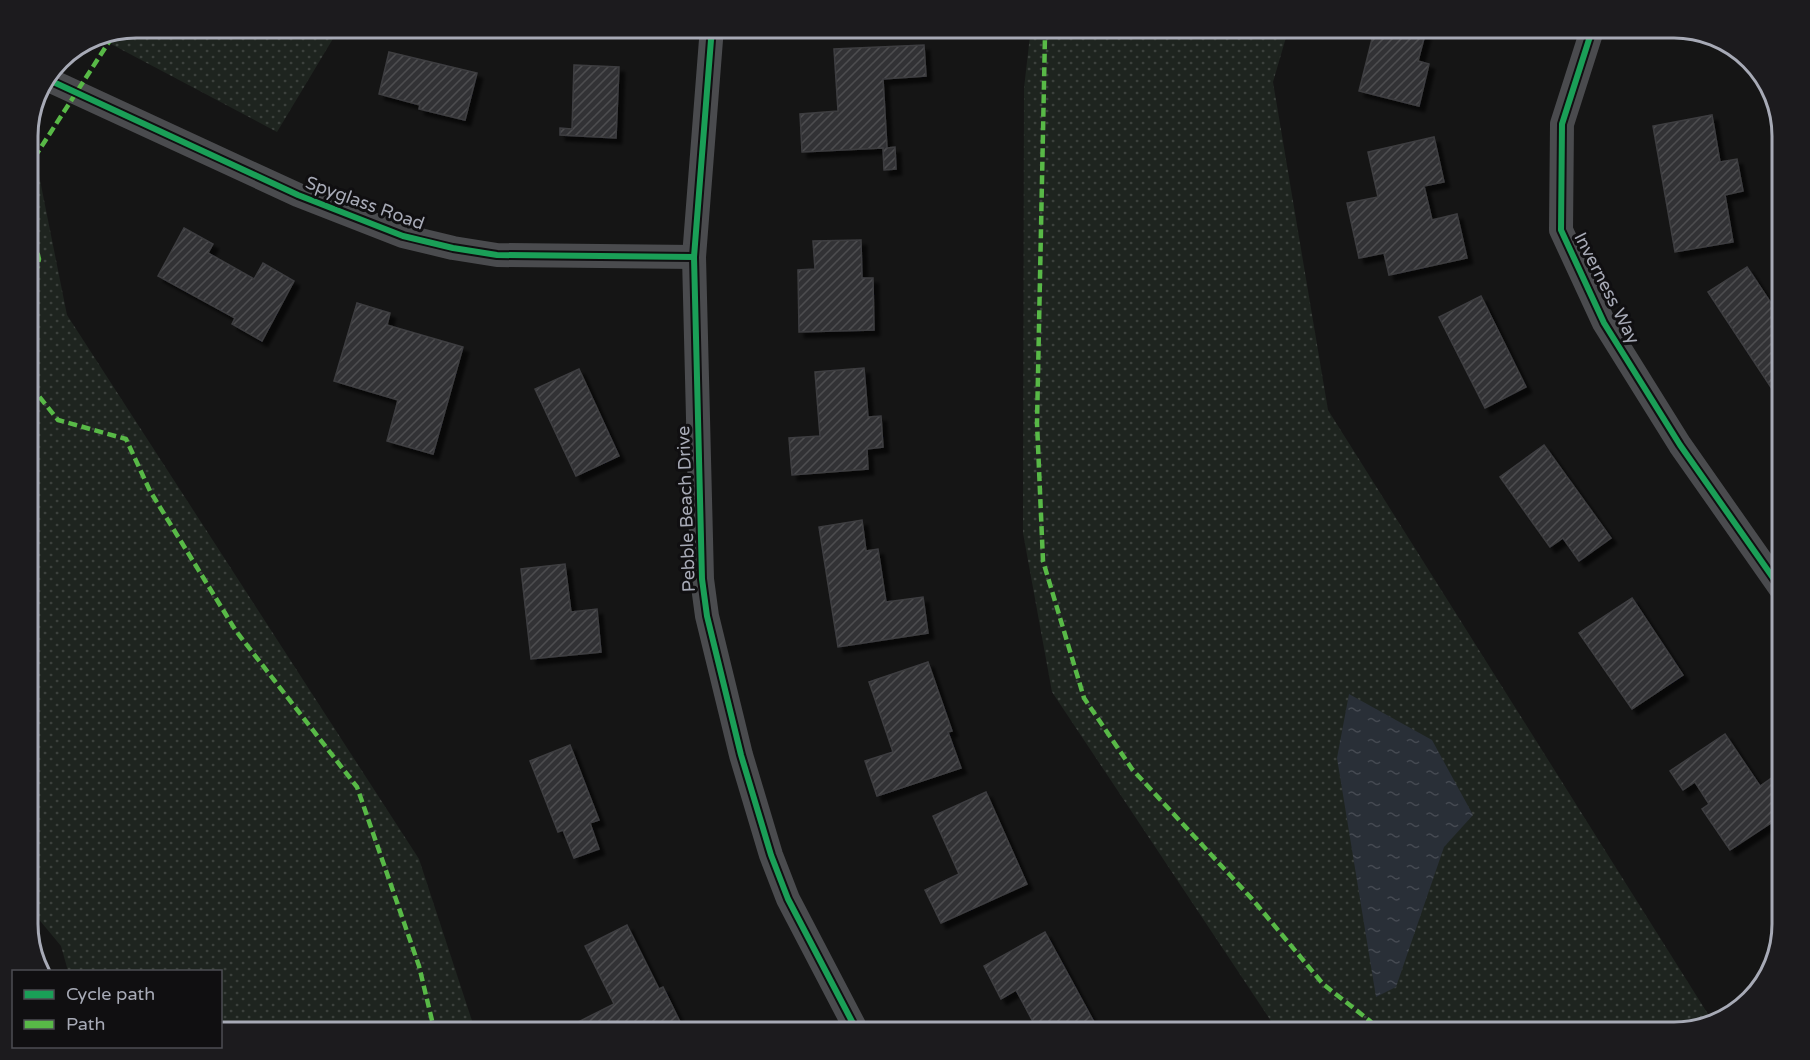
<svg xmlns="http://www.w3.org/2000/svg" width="1810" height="1060" font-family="'Varela Round',sans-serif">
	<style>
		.grass { fill: url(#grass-dots) }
		.water { fill: url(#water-ripples) }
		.building { fill: url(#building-hatch); stroke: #3e3e41; stroke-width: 1.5; filter: url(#shadow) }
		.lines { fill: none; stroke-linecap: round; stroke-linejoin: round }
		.street { stroke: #4a4b4e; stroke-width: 24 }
		.quiet { stroke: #58b947; stroke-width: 4.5; stroke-dasharray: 9 4.5; stroke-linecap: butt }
		.cycleway-casing { stroke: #100f11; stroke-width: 10 }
		.cycleway { stroke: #1a9f57; stroke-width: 6 }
		.labels { text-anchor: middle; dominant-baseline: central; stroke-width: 6; stroke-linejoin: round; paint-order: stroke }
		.street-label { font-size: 18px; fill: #a7aab6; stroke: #100f11 }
		.rim { fill: none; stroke: #a7aab6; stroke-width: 3 }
	</style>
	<defs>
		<pattern id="grass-dots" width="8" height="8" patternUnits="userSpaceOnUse" patternTransform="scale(1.5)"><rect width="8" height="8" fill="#1e241f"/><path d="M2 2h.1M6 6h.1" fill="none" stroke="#3c413d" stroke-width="1.8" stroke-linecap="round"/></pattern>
		<pattern id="water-ripples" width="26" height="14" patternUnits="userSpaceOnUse" patternTransform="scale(1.5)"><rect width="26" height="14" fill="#292f37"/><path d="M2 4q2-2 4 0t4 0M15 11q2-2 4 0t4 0" fill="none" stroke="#454a52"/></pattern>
		<pattern id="building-hatch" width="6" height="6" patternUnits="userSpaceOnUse" patternTransform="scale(1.5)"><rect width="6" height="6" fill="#333335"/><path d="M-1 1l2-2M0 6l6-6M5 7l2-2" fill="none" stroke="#4e4e50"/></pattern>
		<filter id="shadow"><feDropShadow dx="5.5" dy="5.5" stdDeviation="1.5" flood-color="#0009"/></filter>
	</defs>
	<rect width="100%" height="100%" fill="#151515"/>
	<g class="grass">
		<polygon points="136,27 340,27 277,132 94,35"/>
		<polygon points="1031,27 1289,27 1273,82 1328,410 1713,1022 1674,1033 1279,1033 1052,692 1023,533 1024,88"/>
		<polygon points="29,125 67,315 419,859 476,1033 221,1033 220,972 68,971 61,946 27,905 27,129"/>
	</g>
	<polygon class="water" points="1349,694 1432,740 1473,815 1444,847 1396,987 1376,997 1337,758"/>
	<g class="building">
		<polygon points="1375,27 1427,27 1418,61 1429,64 1419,106 1359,91"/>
		<polygon points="924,45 926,76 883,79 887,148 895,147 896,169 884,170 883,148 802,152 800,114 838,111 834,49"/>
		<polygon points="389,52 477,73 465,120 419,109 420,105 379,94"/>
		<polygon points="574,65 619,67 616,138 560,135 560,128 572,129"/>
		<polygon points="1712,115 1720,162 1737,159 1743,191 1725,195 1733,242 1675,252 1653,126"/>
		<polygon points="1434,137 1444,182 1424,186 1432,220 1457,214 1467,258 1389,275 1384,253 1359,258 1347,203 1378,197 1368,152"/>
		<polygon points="184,228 213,244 208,253 254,279 263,263 294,281 262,341 232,324 235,318 158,276"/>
		<polygon points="861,240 862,278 873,278 874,330 799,332 798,270 815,269 813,241"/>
		<polygon points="1747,267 1783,321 1783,381 1772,389 1708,292"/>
		<polygon points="1481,296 1526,387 1485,408 1439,317"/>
		<polygon points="357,303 390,313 387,325 463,347 433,454 387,441 398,400 334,381"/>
		<polygon points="864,368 868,417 881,416 883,447 867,449 868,469 792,475 789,438 820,436 815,372"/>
		<polygon points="579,369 619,456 576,476 535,389"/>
		<polygon points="1544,445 1611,538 1579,561 1563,538 1550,547 1500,477"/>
		<polygon points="862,520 866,551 878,549 886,602 923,597 928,633 838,647 819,527"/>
		<polygon points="565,564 571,612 597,609 601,652 531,659 521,569"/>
		<polygon points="1632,598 1683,675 1632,709 1579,633"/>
		<polygon points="928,662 952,731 948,732 961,768 877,796 865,761 893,752 869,682"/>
		<polygon points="1725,734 1760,786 1783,770 1783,815 1730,850 1702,809 1709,804 1695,782 1683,790 1670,771"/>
		<polygon points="570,745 599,820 590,823 599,849 574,858 563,830 558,832 530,761"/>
		<polygon points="986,792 1027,884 941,923 925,890 959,874 933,816"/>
		<polygon points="627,925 659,989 663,987 684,1030 679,1033 576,1033 572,1025 614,1004 585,946"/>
		<polygon points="1045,932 1100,1033 1039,1033 1016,990 1001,999 984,966"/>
	</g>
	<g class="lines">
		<g class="street">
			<polyline points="712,27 694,257 702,579 707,616 741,755 771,855 788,899 858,1033"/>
			<polyline points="1593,27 1562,124 1561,230 1604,323 1680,445 1783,592"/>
			<polyline points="49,80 298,195 403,236 453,248 497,255 694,257"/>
		</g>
		<g class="quiet">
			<polyline points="1047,27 1045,35 1037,423 1043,561 1084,698 1132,769 1253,900 1323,984 1370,1021 1381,1033"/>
			<polyline points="27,169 116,31"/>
			<polyline points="27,214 39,259 27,312"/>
			<polyline points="27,359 34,390 58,420 126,439 150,491 236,631 357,787 419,966 435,1033"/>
		</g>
		<g class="cycleway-casing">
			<g id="cycleway">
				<polyline points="712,27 694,257 702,579 707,616 741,755 771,855 788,899 858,1033"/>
				<polyline points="1593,27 1562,124 1561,230 1604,323 1680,445 1783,592"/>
				<polyline points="49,80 298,195 403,236 453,248 497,255 694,257"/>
			</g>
		</g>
		<use href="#cycleway" class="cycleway"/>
	</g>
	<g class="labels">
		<g class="street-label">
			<text transform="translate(365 203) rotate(20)">Spyglass Road</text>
			<text transform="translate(1607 288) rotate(63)">Inverness Way</text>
			<text transform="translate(686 509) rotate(-92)">Pebble Beach Drive</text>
		</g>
	</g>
	<path d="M0 0H1810V1060H0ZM136 38H1674A98 98 0 0 1 1772 136V924A98 98 0 0 1 1674 1022H136A98 98 0 0 1 38 924V136A98 98 0 0 1 136 38Z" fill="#1c1b1e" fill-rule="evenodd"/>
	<path class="rim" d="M136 38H1674A98 98 0 0 1 1772 136V924A98 98 0 0 1 1674 1022H136A98 98 0 0 1 38 924V136A98 98 0 0 1 136 38Z"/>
	<rect x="12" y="970" width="210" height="78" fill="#100f11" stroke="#4c4d53" stroke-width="1.5"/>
	<rect x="24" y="990" width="30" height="9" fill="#1a9f57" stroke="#4c4d53" stroke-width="1.5"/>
	<text x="66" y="1000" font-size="18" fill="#a7aab6">Cycle path</text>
	<rect x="24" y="1020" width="30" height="9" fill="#58b947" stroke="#4c4d53" stroke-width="1.5"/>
	<text x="66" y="1030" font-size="18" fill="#a7aab6">Path</text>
</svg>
